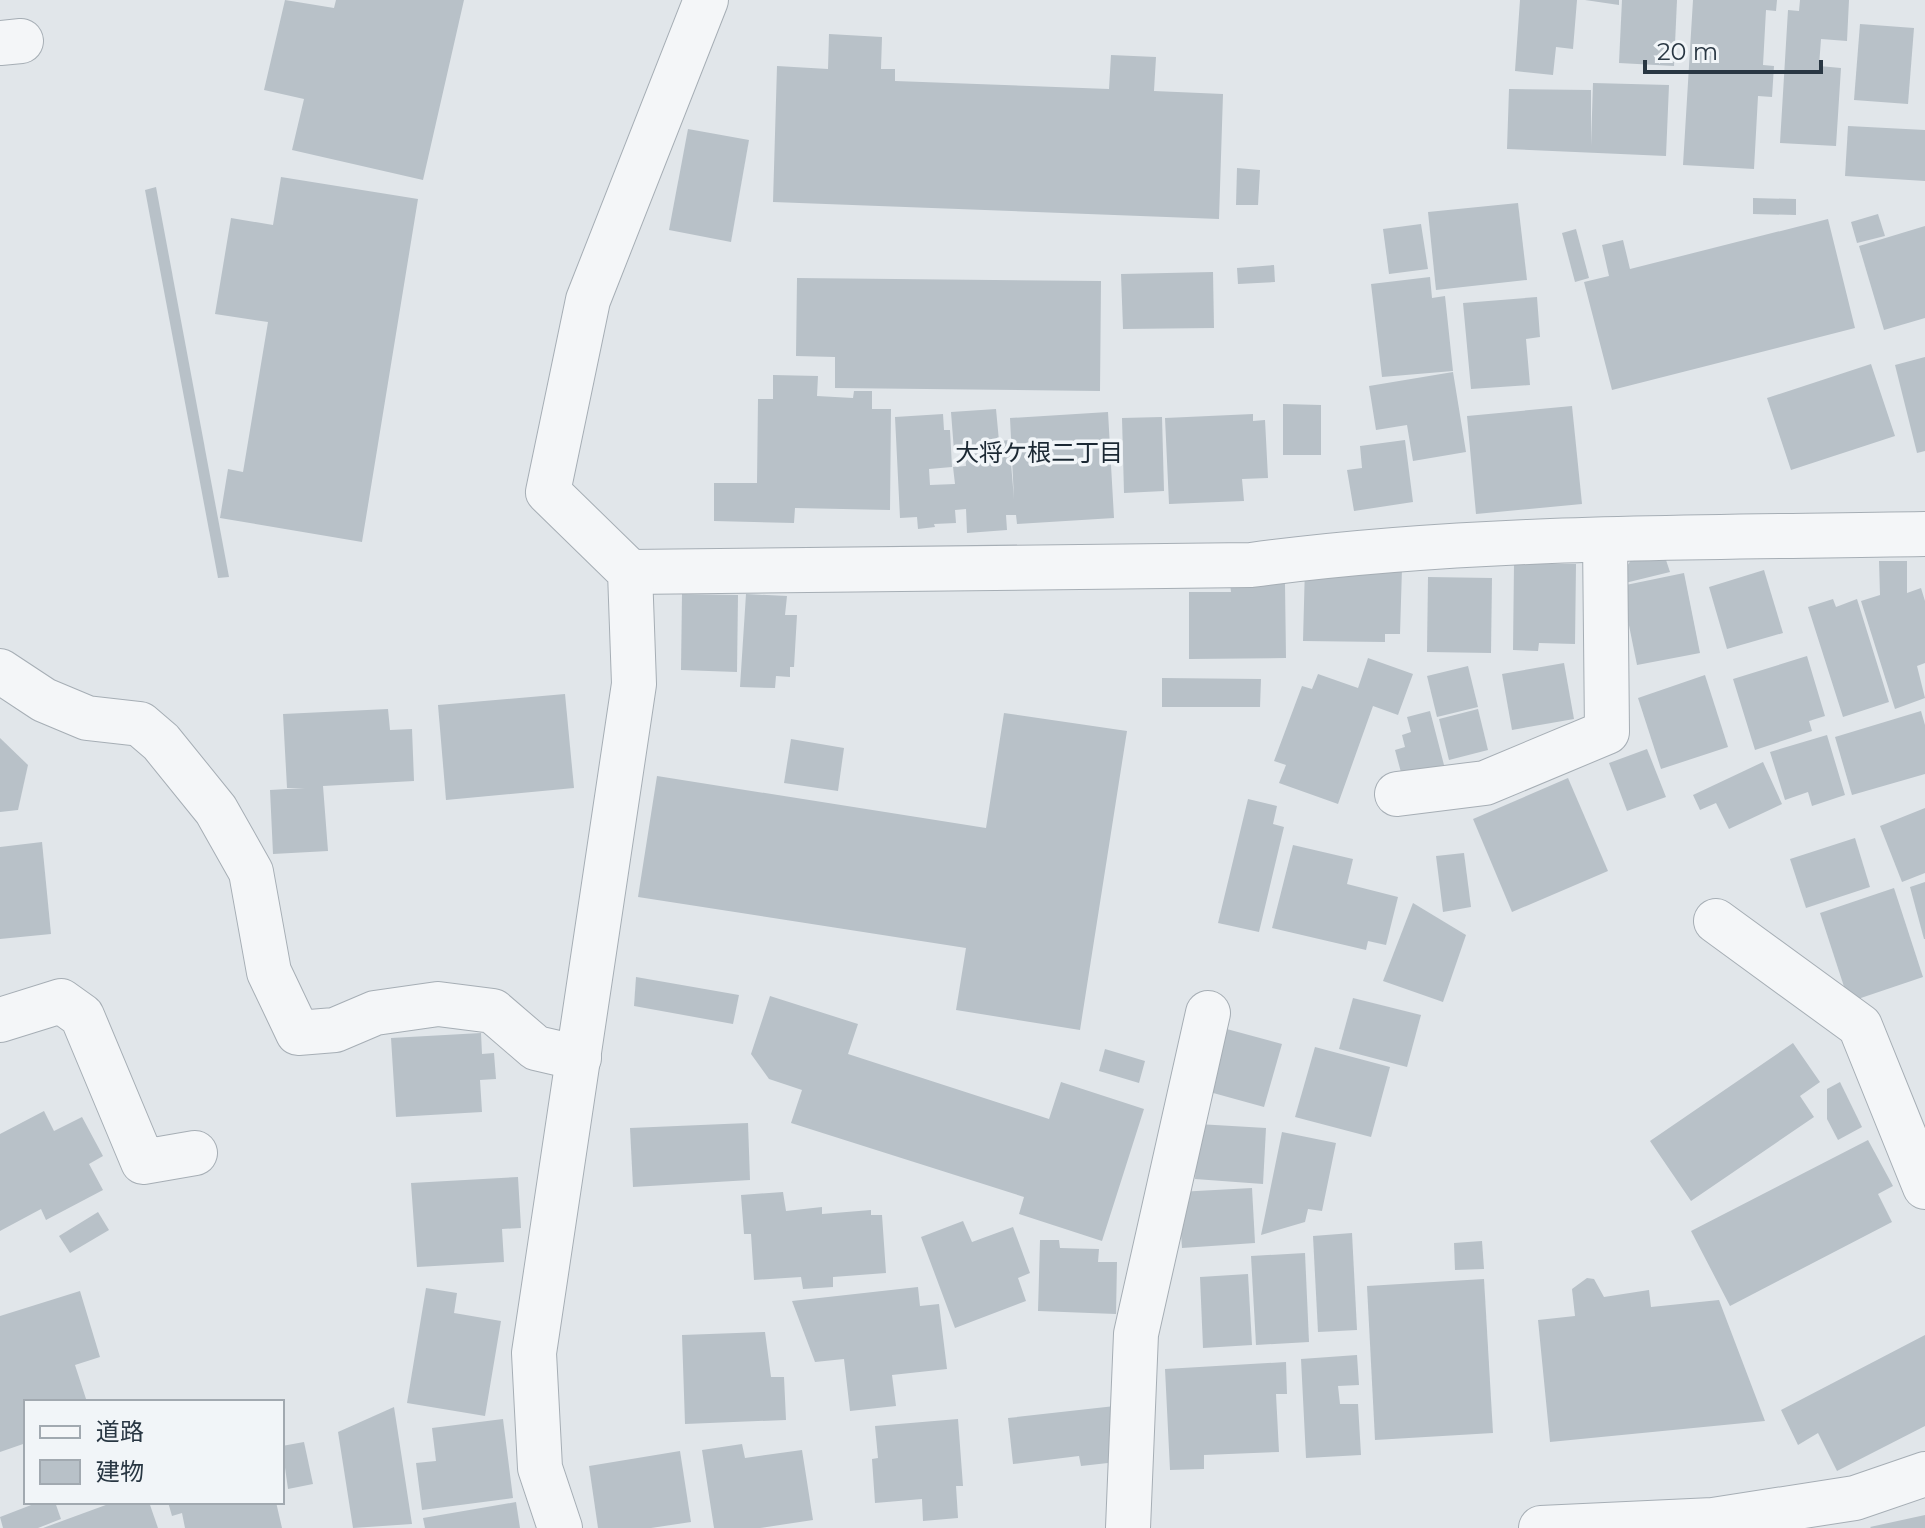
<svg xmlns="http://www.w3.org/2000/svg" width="1925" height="1528" font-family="Montserrat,'Noto Sans JP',sans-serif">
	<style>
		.building { fill: #b8c1c8 }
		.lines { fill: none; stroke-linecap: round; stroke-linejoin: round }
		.minor-casing { stroke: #a6aeb5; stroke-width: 46 }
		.minor { stroke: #f4f6f8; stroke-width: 44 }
		.labels { text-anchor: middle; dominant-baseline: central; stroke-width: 7; stroke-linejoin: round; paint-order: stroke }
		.neighbourhood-label { font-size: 24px; fill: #1b2833; stroke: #f1f5f8 }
	</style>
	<rect width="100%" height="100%" fill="#e1e6ea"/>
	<g class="building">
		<polygon points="285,0 334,8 336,0 464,0 423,180 292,150 304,99 264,90"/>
		<polygon points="1520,0 1577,0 1573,49 1556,47 1553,75 1515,71"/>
		<polygon points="1585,0 1619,0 1619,5"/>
		<polygon points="1622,0 1677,0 1674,66 1619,63"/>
		<polygon points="1693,0 1777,0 1776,11 1766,10 1763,65 1774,66 1772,97 1758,96 1754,169 1683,165"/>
		<polygon points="1800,0 1849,0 1847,41 1821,39 1819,66 1841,68 1836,146 1780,143 1788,10 1799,11"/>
		<polygon points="1860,24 1914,28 1908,104 1854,100"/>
		<polygon points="829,34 882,37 881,69 895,69 895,81 1109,89 1111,55 1156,57 1154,91 1223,94 1219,219 773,202 777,66 828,69"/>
		<polygon points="1593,83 1669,85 1666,156 1507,149 1509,89 1591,90 1591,146"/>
		<polygon points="1848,126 1925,130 1925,181 1845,176"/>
		<polygon points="688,129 749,140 731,242 669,230"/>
		<polygon points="1237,168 1260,170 1258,205 1236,205"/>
		<polygon points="281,177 418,199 362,542 220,518 228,469 243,472 268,322 215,314 231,218 273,225"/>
		<polygon points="156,187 229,577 218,578 145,190"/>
		<polygon points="1753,198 1796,199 1796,215 1753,214"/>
		<polygon points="1518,203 1527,280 1436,290 1428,212"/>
		<polygon points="1878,214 1885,236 1857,243 1851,222"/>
		<polygon points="1828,219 1855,328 1612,390 1584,282 1609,276 1602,245 1623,240 1630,269"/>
		<polygon points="1421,224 1428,269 1389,274 1383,229"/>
		<polygon points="1925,226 1925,318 1884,330 1859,246"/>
		<polygon points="1576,229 1589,278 1575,282 1562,233"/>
		<polygon points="1274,265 1275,282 1238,284 1237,268"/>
		<polygon points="1213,272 1214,328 1123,329 1121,274"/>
		<polygon points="1430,277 1432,298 1445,296 1453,371 1382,377 1371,284"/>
		<polygon points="797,278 1101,281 1100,391 835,388 835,357 796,356"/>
		<polygon points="1537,297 1540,337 1526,339 1530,385 1471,389 1463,303"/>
		<polygon points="1925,357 1925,451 1917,453 1895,365"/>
		<polygon points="1871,364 1895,436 1791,470 1767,398"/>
		<polygon points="1453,372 1466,452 1413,461 1407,425 1376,430 1369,386"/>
		<polygon points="773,375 818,376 817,396 853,398 854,391 872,391 872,409 891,409 890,510 795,508 794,523 714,521 714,483 757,483 758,399 773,399"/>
		<polygon points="1283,404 1321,405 1321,455 1283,455"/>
		<polygon points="1572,406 1582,504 1476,514 1467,416"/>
		<polygon points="996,409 999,441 1009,440 1014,499 1010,418 1108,412 1114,518 1017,524 1016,515 1006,515 1007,530 967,533 966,509 955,510 956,523 934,524 935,527 918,529 917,517 900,518 895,417 943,414 944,430 950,430 952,467 929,469 930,485 955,484 953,467 966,466 965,451 954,451 951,412"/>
		<polygon points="1253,414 1253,421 1265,420 1268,478 1242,479 1244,501 1169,504 1165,418"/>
		<polygon points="1162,417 1164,491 1124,493 1122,418"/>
		<polygon points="1405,440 1413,502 1354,511 1347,470 1362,468 1360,446"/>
		<polygon points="1665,557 1670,572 1625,583 1622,574 1631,560"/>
		<polygon points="1879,561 1907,561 1907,593 1921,588 1925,601 1925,663 1917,666 1925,698 1895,709 1861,601 1880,595"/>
		<polygon points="1514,564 1576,564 1575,644 1539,643 1538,651 1513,650"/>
		<polygon points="1305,566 1402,568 1400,634 1385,634 1385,642 1303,641"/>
		<polygon points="1764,570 1783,633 1727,649 1709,587"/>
		<polygon points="1684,573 1700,653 1637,665 1621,586"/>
		<polygon points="1428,577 1492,578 1491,653 1427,652"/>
		<polygon points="1230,584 1285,584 1286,658 1189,659 1189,592 1231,592"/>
		<polygon points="682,594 738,595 737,672 681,670"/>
		<polygon points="746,594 787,596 785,615 797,615 794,667 790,667 790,677 776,676 775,688 740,687"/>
		<polygon points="1833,599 1836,607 1857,599 1889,702 1843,717 1808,607"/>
		<polygon points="1807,656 1825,716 1809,721 1812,731 1755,750 1733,679"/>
		<polygon points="1368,658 1413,674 1398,715 1373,706 1338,804 1279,783 1286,765 1274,761 1302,686 1312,689 1318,674 1358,688"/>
		<polygon points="1564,663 1574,719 1512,730 1502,674"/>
		<polygon points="1468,666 1478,707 1437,717 1427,676"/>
		<polygon points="1705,675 1728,747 1661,769 1638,698"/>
		<polygon points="1162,678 1261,679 1260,707 1162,707"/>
		<polygon points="565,694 574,788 446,800 438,705"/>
		<polygon points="388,709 390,730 412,729 414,781 323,786 328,851 273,854 270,790 305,788 287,788 283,714"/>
		<polygon points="1478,709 1488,750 1449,760 1439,719"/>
		<polygon points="1430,711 1444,765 1402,776 1395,750 1405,747 1402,735 1411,732 1407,717"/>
		<polygon points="1921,711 1925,725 1925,774 1852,795 1835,737"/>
		<polygon points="1004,713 1127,731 1080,1030 956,1010 966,948 638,897 657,776 986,828"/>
		<polygon points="1827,735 1845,795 1812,806 1808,792 1785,800 1770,752"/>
		<polygon points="0,738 28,765 18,810 0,812"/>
		<polygon points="791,739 844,748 838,791 784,783"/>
		<polygon points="1647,749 1666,797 1627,811 1609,763"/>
		<polygon points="1763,762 1782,804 1729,829 1716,803 1700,810 1693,795"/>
		<polygon points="1568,778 1608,871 1512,912 1473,819"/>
		<polygon points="1248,799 1277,806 1273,824 1284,827 1259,932 1218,923"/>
		<polygon points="1925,808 1925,873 1902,882 1880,826"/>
		<polygon points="1855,838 1870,887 1806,908 1790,859"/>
		<polygon points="42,842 51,934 0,939 0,847"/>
		<polygon points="1293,845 1353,859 1347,884 1398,897 1386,945 1368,941 1366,950 1272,928"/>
		<polygon points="1464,853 1471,907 1443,912 1436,856"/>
		<polygon points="1925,882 1925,939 1924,939 1910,887"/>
		<polygon points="1894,888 1923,977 1849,1002 1820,913"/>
		<polygon points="1413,903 1466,935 1443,1002 1383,981"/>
		<polygon points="636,977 739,995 733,1024 634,1006"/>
		<polygon points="770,996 858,1024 848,1054 1049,1119 1061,1082 1144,1109 1102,1241 1019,1214 1024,1197 791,1123 802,1090 769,1079 751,1054"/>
		<polygon points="1353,998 1421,1015 1407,1067 1339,1049"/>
		<polygon points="1223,1028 1282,1044 1264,1107 1206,1091"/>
		<polygon points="481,1033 482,1054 494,1053 496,1079 480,1080 482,1112 396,1117 391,1038"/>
		<polygon points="1793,1043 1820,1082 1800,1096 1814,1117 1691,1201 1650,1141"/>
		<polygon points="1315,1047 1390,1067 1371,1137 1295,1117"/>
		<polygon points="1105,1049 1145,1061 1139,1083 1099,1071"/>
		<polygon points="1840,1082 1862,1127 1838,1140 1827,1119 1827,1089"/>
		<polygon points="44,1111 54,1131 82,1117 103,1156 89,1164 103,1190 46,1220 41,1209 0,1231 0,1134"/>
		<polygon points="748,1123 750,1180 633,1187 630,1128"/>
		<polygon points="1198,1124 1266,1128 1263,1184 1195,1179"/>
		<polygon points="1282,1132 1336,1143 1322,1211 1308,1209 1305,1222 1261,1235"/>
		<polygon points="1868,1140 1893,1186 1878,1194 1892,1222 1730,1306 1691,1231"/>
		<polygon points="518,1177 521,1228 502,1229 504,1262 417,1267 411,1183"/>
		<polygon points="1252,1188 1255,1243 1182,1248 1178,1192"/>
		<polygon points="783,1192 786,1211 822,1207 822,1214 871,1210 871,1215 882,1215 886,1273 833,1277 833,1287 803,1289 801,1277 754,1280 751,1234 744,1234 741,1195"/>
		<polygon points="98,1212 109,1230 70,1253 59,1236"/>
		<polygon points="963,1221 972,1242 1013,1227 1030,1273 1018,1278 1026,1301 955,1328 921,1237"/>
		<polygon points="1352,1233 1357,1330 1318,1332 1313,1236"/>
		<polygon points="1040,1240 1059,1240 1060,1248 1099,1249 1098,1262 1117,1262 1116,1314 1038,1311"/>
		<polygon points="1482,1241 1484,1269 1455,1270 1454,1243"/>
		<polygon points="1305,1253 1309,1342 1256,1345 1251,1256"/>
		<polygon points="1248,1274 1252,1345 1203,1348 1200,1277"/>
		<polygon points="1587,1278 1594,1279 1604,1297 1649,1290 1651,1307 1719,1300 1765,1421 1550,1442 1538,1320 1575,1316 1572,1289"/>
		<polygon points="1484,1279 1493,1433 1375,1440 1367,1286"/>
		<polygon points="918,1287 920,1306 939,1304 947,1369 892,1375 896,1406 850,1411 844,1359 815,1362 792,1301"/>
		<polygon points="426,1288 457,1293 454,1313 501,1321 485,1416 407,1403"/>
		<polygon points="80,1291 100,1357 75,1365 87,1402 26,1402 26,1443 0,1452 0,1316"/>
		<polygon points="765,1332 771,1377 784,1377 786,1420 685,1424 682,1335"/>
		<polygon points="1925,1335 1925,1426 1837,1471 1818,1433 1798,1445 1781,1410"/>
		<polygon points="1357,1355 1359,1385 1338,1386 1340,1404 1358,1404 1361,1455 1306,1458 1301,1359"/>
		<polygon points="1286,1362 1287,1394 1276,1394 1279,1452 1204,1455 1204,1469 1170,1470 1165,1369"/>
		<polygon points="1124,1405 1117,1462 1081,1466 1079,1456 1013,1464 1008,1418"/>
		<polygon points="394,1407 412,1524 353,1528 338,1432"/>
		<polygon points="503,1419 513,1498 422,1510 416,1463 436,1461 432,1428"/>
		<polygon points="958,1419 963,1486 956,1486 958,1518 923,1521 922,1499 875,1503 872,1459 878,1458 875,1426"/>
		<polygon points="304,1442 313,1484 288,1489 282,1446"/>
		<polygon points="742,1444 745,1458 802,1450 813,1520 760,1528 714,1528 702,1450"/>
		<polygon points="680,1451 691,1522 651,1528 598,1528 589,1466"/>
		<polygon points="39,1502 55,1502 61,1519 38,1528 3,1528 0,1517"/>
		<polygon points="114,1502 149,1502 158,1528 43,1528"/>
		<polygon points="168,1502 276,1502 282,1528 185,1528 182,1513 172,1516"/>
		<polygon points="516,1502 520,1528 425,1528 423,1518"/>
		<polygon points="1925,1515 1925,1528 1871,1528 1870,1527"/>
	</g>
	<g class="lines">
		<g class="minor-casing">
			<g id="minor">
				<polyline points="0,43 21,41"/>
				<path d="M630,572L1251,565C1474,535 1701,538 1925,534"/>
				<polyline points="0,671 44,700 87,718 140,724 161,742 216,810 251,872 269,972 298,1033 335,1030 375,1013 438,1004 493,1011 536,1048 579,1058"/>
				<polyline points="1397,794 1485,783 1607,732 1605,540"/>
				<polyline points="1716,921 1860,1026 1925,1187"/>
				<polyline points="0,1020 61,1001 82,1016 143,1162 195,1153"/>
				<polyline points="560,1528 540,1468 534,1353 634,684 630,572 548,492 588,300 706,0"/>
				<polyline points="1128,1528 1136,1334 1208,1013"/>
				<polyline points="1541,1528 1713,1520 1855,1498 1925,1474"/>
			</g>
		</g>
		<use href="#minor" class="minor"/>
	</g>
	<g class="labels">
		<g class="neighbourhood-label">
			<text x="1039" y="452">大将ケ根二丁目</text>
		</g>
	</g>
	<rect x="24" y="1400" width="260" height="104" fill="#f1f5f8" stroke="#a1a9b0" stroke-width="2"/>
	<rect x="40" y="1426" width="40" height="12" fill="#f4f6f8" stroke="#a1a9b0" stroke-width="2"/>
	<text x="96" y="1440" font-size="24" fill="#293743">道路</text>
	<rect x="40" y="1460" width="40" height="24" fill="#b8c1c8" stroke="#a1a9b0" stroke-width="2"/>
	<text x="96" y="1480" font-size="24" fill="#293743">建物</text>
	<path d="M1645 60v12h176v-12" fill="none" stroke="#293743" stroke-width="4"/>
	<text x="1657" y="60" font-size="24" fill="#293743" stroke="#f1f5f8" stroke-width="6" paint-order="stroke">20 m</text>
</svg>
